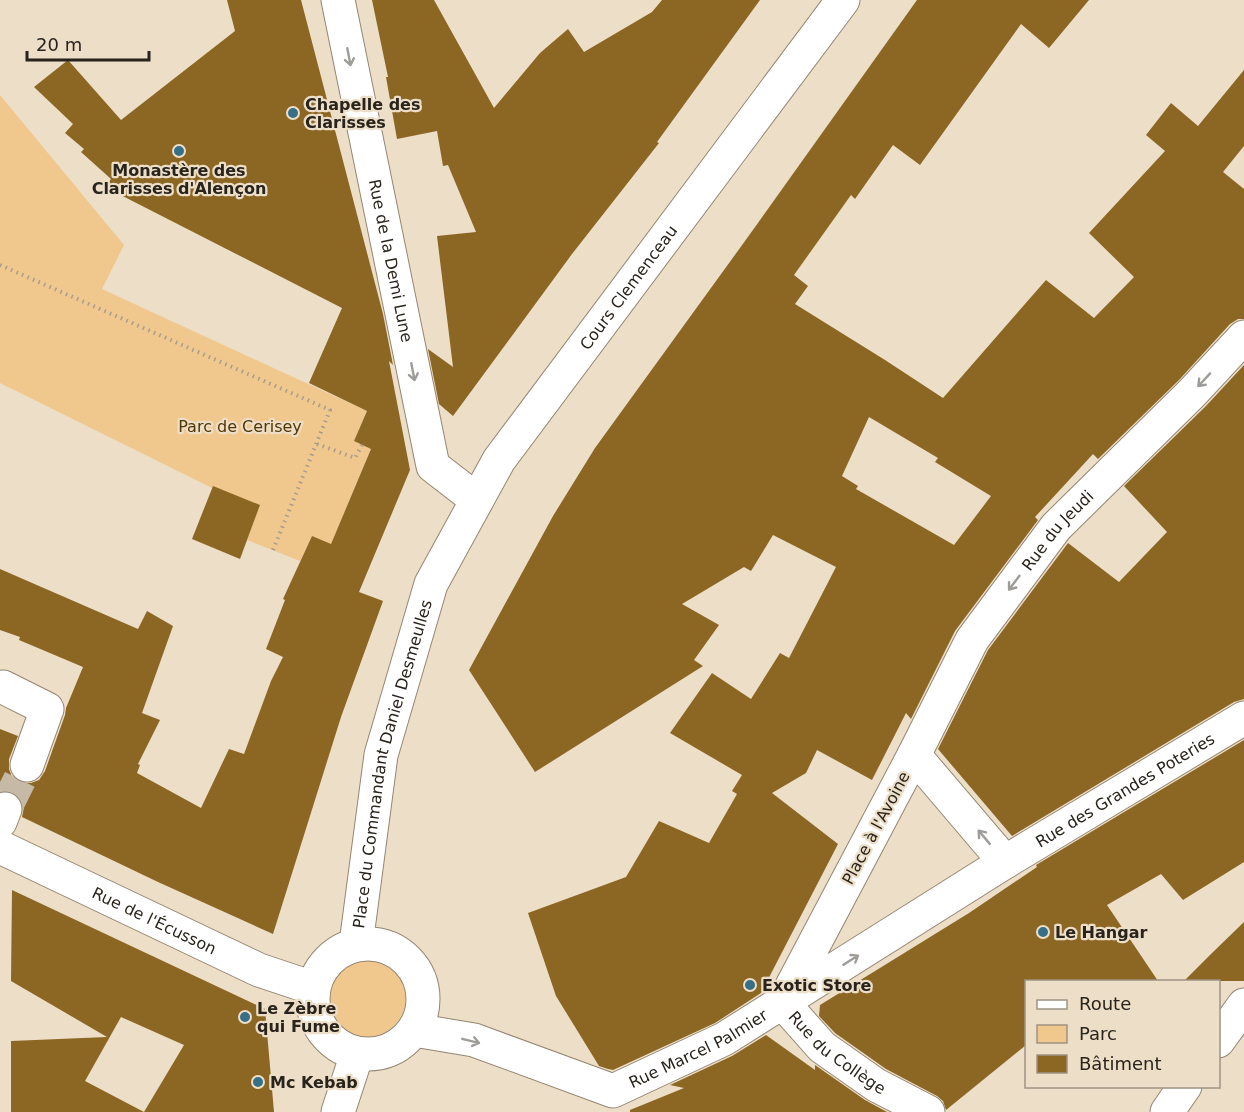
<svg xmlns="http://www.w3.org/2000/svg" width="1244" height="1112" font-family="'DejaVu Sans',sans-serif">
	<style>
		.green { fill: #f0c88d }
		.building { fill: #8c6623; fill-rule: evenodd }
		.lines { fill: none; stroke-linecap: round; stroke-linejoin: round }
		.minor-tunnel { stroke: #c6b9a5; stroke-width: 33; stroke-dasharray: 33 16; stroke-linecap: butt }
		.minor-casing { stroke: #948672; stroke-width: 35 }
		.path { stroke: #a89c8b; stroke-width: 4; stroke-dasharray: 1.5 4.5; stroke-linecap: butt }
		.minor { stroke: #fff; stroke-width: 33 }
		.oneway { stroke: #9e9c98 }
		.poi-dot { fill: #357088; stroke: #eddec8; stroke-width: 2 }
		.labels { text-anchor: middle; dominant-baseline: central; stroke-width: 4.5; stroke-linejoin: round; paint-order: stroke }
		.poi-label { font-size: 16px; font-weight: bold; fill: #28231b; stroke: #eddec8; text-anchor: start }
		.street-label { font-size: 16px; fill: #28231b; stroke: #eddec8 }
		.park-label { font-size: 16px; fill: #513600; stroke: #eddec8 }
	</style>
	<rect width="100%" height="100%" fill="#eddec8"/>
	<g class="green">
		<polygon points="0,95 124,245 102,289 367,411 354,441 371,449 330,546 312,536 300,561 247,540 260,505 212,488 0,383"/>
		<circle cx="365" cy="997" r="41"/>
	</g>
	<g class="building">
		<polygon points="227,0 301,0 383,314 393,365 389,361 410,470 359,592 383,601 341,717 273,934 158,882 22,817 24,807 19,797 11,791 0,791 0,729 18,736 9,759 9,769 12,777 21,783 31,783 39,780 45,771 65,715 66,708 83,667 19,640 20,637 0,630 0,569 138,629 147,611 173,626 142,713 160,720 138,764 140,765 137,773 201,808 229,749 244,754 271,681 283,657 266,649 285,600 283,599 312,536 331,544 371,449 354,441 367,411 309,383 342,308 105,187 111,179 81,152 84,149 65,133 73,124 34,87 68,60 121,120 235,31"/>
		<polygon points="372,0 434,0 494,108 540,53 568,29 584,52 652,12 662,0 760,0 657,142 659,143 572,254 453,416 439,404 428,349 453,367 437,236 476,232 448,165 443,166 437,131 397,139 386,77 388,77"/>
		<path d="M917,0H1089L1049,48L1021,24L920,165L893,145L855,199L851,195L794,275L808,286L795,304L885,360L943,398L1046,280L1094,318L1134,277L1089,233L1165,151L1146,135L1171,103L1198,126L1244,70V146L1223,172L1244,189V319H1238L1230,324L1179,380L1098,459L1093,454L1035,517L1038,520L955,631L911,719L906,713L872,780L817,750L806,773L772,793L838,844L761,993L715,1023L613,1070L608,1069L599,1066L556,996L528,913L626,877L659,821L709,843L737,794L732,791L742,775L670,733L712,673L751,699L780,653L789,658L836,567L773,535L751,571L744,567L682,604L719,625L694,660L703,666L535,772L469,670L553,516L595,448L745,241ZM869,417L938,458L935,462L991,496L954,545L856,489L858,486L842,476Z"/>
		<polygon points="1244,365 1244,699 1234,702 1012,836 938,749 988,650 1068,543 1119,582 1167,532 1124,486 1206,406"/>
		<polygon points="213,486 260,505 240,559 192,539"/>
		<polygon points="1244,740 1244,862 1183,900 1161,874 1107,905 1158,981 1026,981 1026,1045 946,1110 943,1101 937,1096 886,1069 835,1033 819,1016 820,1005 969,913 1037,867 1036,865"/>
		<path d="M12,890L265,1009L274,1112H11V1041L107,1037L11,981ZM121,1017L184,1045L144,1112L85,1081Z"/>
		<polygon points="1244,922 1244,981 1184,981 1211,954"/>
		<polygon points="766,1035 815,1070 815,1065 865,1100 887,1112 630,1112 630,1110 684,1088 670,1085 732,1056"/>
	</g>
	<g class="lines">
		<polyline class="minor-tunnel" points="5,809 27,765"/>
		<g class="minor-casing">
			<g id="minor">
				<path id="s1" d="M338,0L433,466L477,500"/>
				<polyline points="3,687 47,709 27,765"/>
				<path id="s2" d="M914,755L972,640L1056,527L1192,393L1244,337"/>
				<polyline points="0,822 5,809"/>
				<path id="s3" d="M0,847L259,970L313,988"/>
				<path id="s4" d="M1005,862L1244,718"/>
				<circle cx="368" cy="999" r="55"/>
				<path id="s5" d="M356,944L381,755L431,584L499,460L843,0"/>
				<path id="s6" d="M783,1003L822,1047L876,1085L928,1112"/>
				<path id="s7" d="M414,1030L474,1040L613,1091L724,1039L1005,862L914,755L783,1003"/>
				<polyline points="1218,1041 1244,1005"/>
				<polyline points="338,1112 357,1054"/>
				<polyline points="1167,1112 1185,1086"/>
			</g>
		</g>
		<g class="path">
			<polyline points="0,265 330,410 273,550"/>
			<polyline points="317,444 355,458 362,445"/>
		</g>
		<use href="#minor" class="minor"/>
	</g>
	<defs><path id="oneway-shaft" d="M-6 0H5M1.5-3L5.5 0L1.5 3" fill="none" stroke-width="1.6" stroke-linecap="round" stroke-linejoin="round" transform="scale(1.5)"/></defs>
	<g class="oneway">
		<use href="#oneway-shaft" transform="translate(349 57) rotate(79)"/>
		<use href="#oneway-shaft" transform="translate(413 372) rotate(79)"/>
		<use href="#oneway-shaft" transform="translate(1204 380) rotate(133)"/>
		<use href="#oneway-shaft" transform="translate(1014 583) rotate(127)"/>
		<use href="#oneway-shaft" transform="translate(984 837) rotate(-130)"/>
		<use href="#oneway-shaft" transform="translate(851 960) rotate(-32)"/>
		<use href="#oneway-shaft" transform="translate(471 1041) rotate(14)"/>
	</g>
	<g class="poi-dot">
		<circle cx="293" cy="113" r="6"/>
		<circle cx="179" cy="151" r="6"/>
		<circle cx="1043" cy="932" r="6"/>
		<circle cx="750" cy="985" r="6"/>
		<circle cx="245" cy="1017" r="6"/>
		<circle cx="258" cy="1082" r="6"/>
	</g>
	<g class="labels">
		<g class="poi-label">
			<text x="305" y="104">Chapelle des<tspan x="305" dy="18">Clarisses</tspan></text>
			<text x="179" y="170" text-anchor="middle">Monastère des<tspan x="179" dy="18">Clarisses d'Alençon</tspan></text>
			<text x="1055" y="932">Le Hangar</text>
			<text x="762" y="985">Exotic Store</text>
			<text x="257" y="1008">Le Zèbre<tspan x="257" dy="18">qui Fume</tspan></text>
			<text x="270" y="1082">Mc Kebab</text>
		</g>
		<g class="street-label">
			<text stroke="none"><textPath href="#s1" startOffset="266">Rue de la Demi Lune</textPath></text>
			<text stroke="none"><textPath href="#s5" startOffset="726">Cours Clemenceau</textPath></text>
			<text stroke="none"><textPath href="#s2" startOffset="268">Rue du Jeudi</textPath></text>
			<text stroke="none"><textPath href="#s5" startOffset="184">Place du Commandant Daniel Desmeulles</textPath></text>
			<text stroke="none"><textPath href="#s4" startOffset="140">Rue des Grandes Poteries</textPath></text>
			<text transform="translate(876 828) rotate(-62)">Place à l'Avoine</text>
			<text stroke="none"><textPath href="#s3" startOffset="171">Rue de l'Écusson</textPath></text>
			<text stroke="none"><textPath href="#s7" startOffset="304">Rue Marcel Palmier</textPath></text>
			<text stroke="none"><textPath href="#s6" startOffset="74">Rue du Collège</textPath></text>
		</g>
		<g class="park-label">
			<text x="240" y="426">Parc de Cerisey</text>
		</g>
	</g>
	<rect x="1025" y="980" width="195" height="108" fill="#eddec8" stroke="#9e9383" stroke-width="1.5"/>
	<rect x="1037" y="1000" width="30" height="9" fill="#ffffff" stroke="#9e9383" stroke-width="1.5"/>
	<text x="1079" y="1010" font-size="18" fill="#28231b">Route</text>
	<rect x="1037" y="1025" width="30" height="18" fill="#f0c88d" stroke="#9e9383" stroke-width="1.5"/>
	<text x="1079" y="1040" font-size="18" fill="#28231b">Parc</text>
	<rect x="1037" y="1055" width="30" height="18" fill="#8c6623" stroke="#9e9383" stroke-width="1.5"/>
	<text x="1079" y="1070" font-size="18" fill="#28231b">Bâtiment</text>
	<path d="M27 51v9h122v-9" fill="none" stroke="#28231b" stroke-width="3"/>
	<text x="36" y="51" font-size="18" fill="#28231b" stroke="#eddec8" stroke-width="4.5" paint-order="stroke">20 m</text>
</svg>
